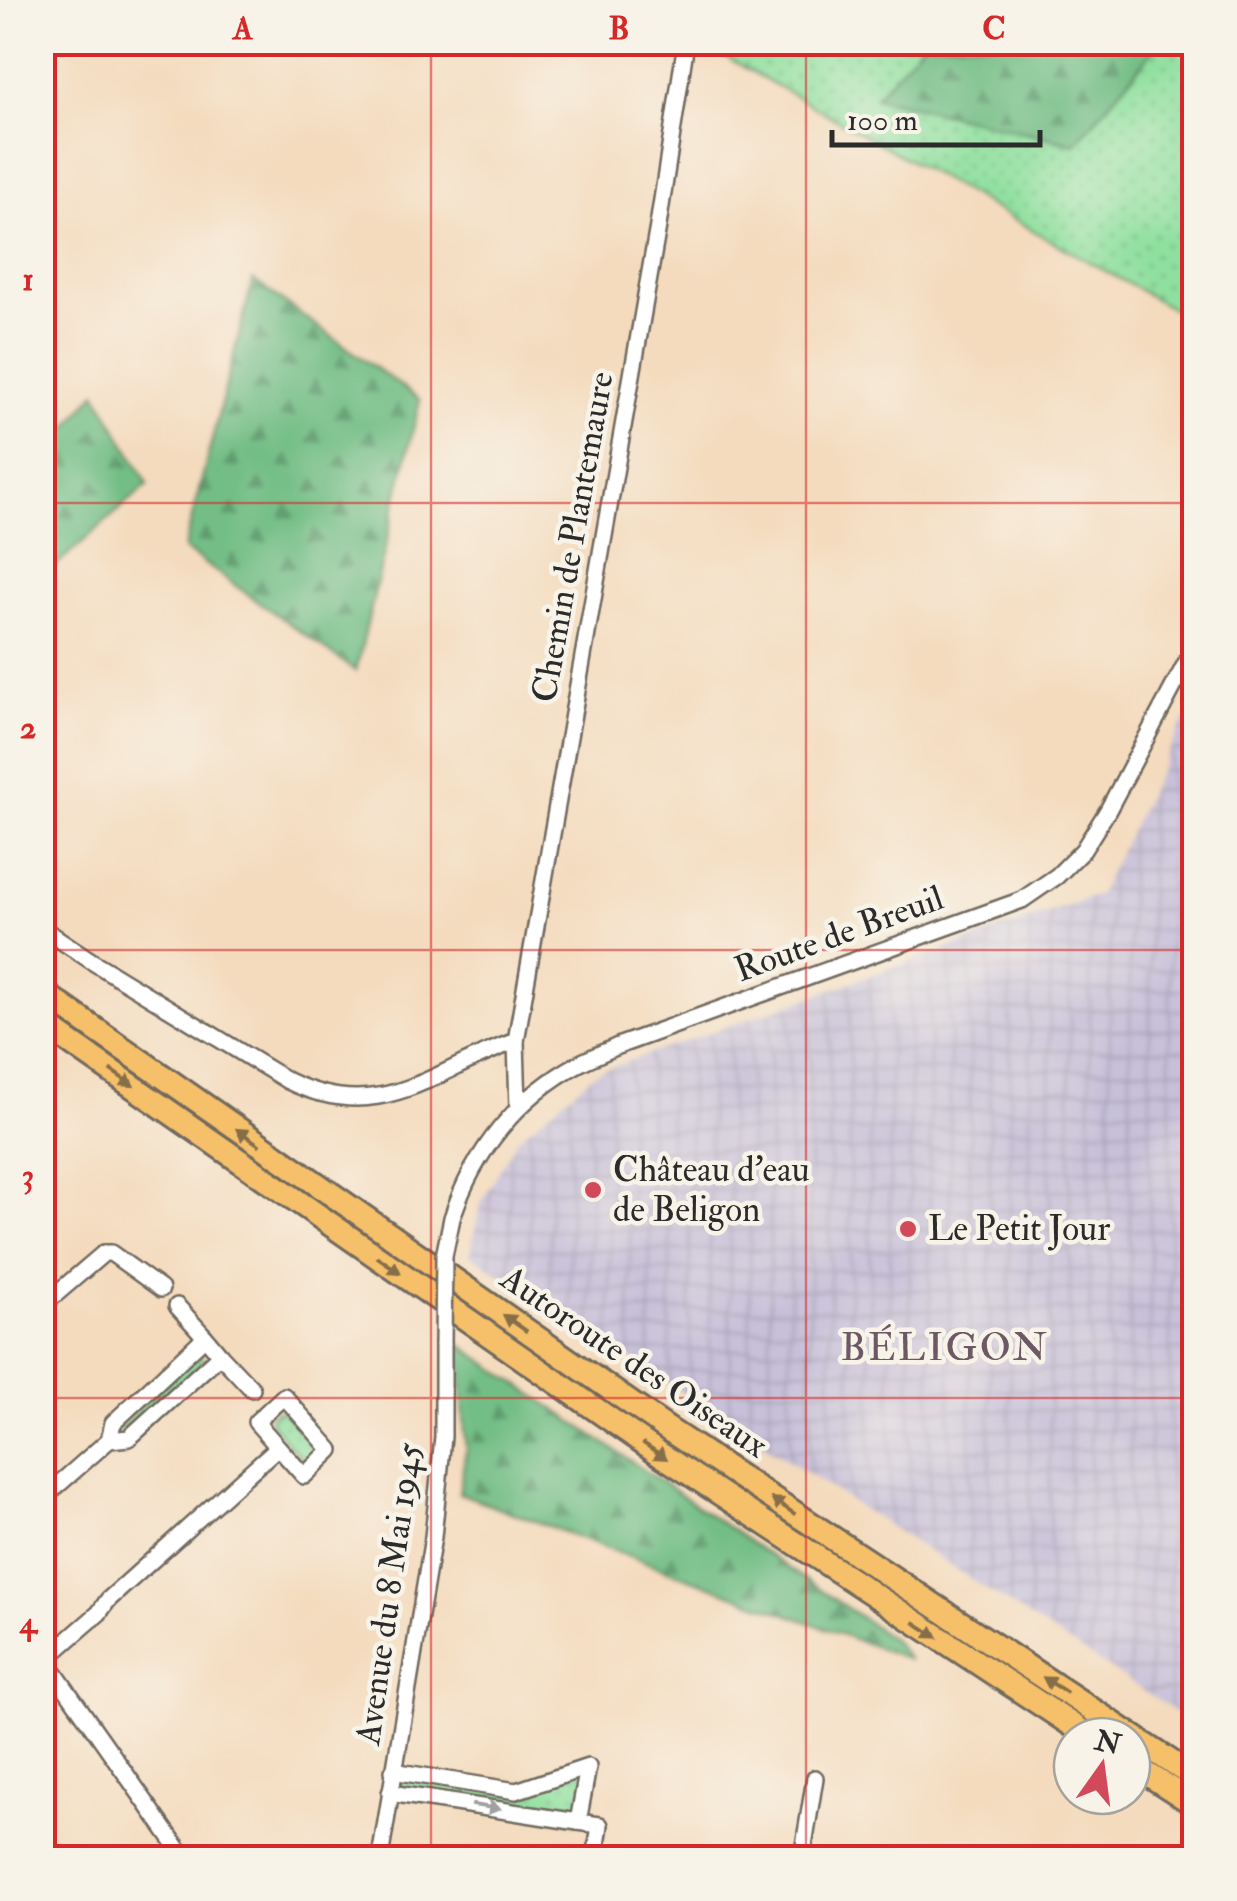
<svg xmlns="http://www.w3.org/2000/svg" width="1237" height="1901" font-family="'IM FELL Double Pica',serif">
	<style>
		.industrial { fill: url(#industrial-grid) }
		.grass { fill: url(#grass-dots); stroke: #5d8665; stroke-width: 2.5 }
		.forest { fill: url(#forest-firs); stroke: #4f7458; stroke-width: 2.5 }
		.lines { fill: none; stroke-linecap: round; stroke-linejoin: round }
		.minor-casing { stroke: #71695e; stroke-width: 20 }
		.highway-casing { stroke: #71695e; stroke-width: 28 }
		.minor { stroke: #fff; stroke-width: 15 }
		.highway { stroke: #f6c06b; stroke-width: 22 }
		.minor-bridge-casing { stroke: #71695e; stroke-width: 20; stroke-linecap: butt }
		.minor-bridge { stroke: #fff; stroke-width: 15 }
		.oneway { fill: #866e48 }
		.oneway2 { fill: #a0a0a0 }
		.grid { fill: none; stroke: #d62828; stroke-width: 2.5; stroke-opacity: 0.55 }
		.poi-dot { fill: #d1495b; stroke: #f7f3e8; stroke-width: 4 }
		.labels { text-anchor: middle; dominant-baseline: central; stroke-width: 9; stroke-linejoin: round; paint-order: stroke }
		.street-label { font-size: 35px; fill: #2b2b2b; stroke: #f7f3e8 }
		.poi-label { font-size: 35px; fill: #2b2b2b; stroke: #f7f3e8; text-anchor: start }
		.neighbourhood-label { font-size: 38px; letter-spacing: 2.5px; fill: #6c5965; stroke: #f7f3e8 }
		.neatline { fill: none; stroke: #d62828; stroke-width: 4 }
		.grid-label { font-size: 32px; text-anchor: middle; font-weight: bold; fill: #d62828 }
	</style>
	<defs>
		<pattern id="industrial-grid" width="8" height="8" patternUnits="userSpaceOnUse" patternTransform="scale(2.5)"><rect width="8" height="8" fill="#c7c0d9"/><path d="M0 4h8M4 0v8" fill="none" stroke="#aba5ba"/></pattern>
		<pattern id="grass-dots" width="8" height="8" patternUnits="userSpaceOnUse" patternTransform="scale(2.5)"><rect width="8" height="8" fill="#8fe09f"/><path d="M2 2h.1M6 6h.1" fill="none" stroke="#7cc089" stroke-width="1.8" stroke-linecap="round"/></pattern>
		<pattern id="forest-firs" width="22" height="20" patternUnits="userSpaceOnUse" patternTransform="scale(2.5)"><rect width="22" height="20" fill="#73be86"/><path d="M5 1l3.5 6h-7zM16 11l3.5 6h-7z" fill="#5f9b6e"/></pattern>
	</defs>
	<rect width="100%" height="100%" fill="#f7f3e8"/>
	<filter id="ink" filterUnits="userSpaceOnUse"><feTurbulence type="fractalNoise" baseFrequency=".01" numOctaves="2"/><feDisplacementMap in="SourceGraphic" scale="20" xChannelSelector="R" yChannelSelector="G"/><feConvolveMatrix kernelMatrix="1 2 1 2 8 2 1 2 1" color-interpolation-filters="sRGB"/></filter>
	<filter id="wash" filterUnits="userSpaceOnUse"><feTurbulence type="fractalNoise" baseFrequency=".0048" numOctaves="4" result="noise"/><feDisplacementMap in="SourceGraphic" scale="40" xChannelSelector="R" yChannelSelector="G"/><feGaussianBlur stdDeviation="2.25" result="paint"/><feColorMatrix in="noise" values="0 0 0 0 0 0 0 0 0 0 0 0 0 0 0 0 0 1.4 0 .05"/><feComposite in="paint" operator="in"/></filter>
	<g filter="url(#wash)">
		<rect width="100%" height="100%" fill="#f4dbbe"/>
		<polygon class="industrial" points="1194,701 1194,1724 470,1254 481,1203 517,1139 595,1073 1098,895"/>
		<g class="grass">
			<polygon points="701,43 1194,43 1194,322 1194,321"/>
			<polygon points="201,1355 203,1362 127,1429 119,1430 118,1428 196,1356"/>
			<polygon points="276,1411 283,1412 314,1447 316,1450 315,1458 308,1461 303,1460 271,1424 270,1416"/>
			<polygon points="588,1767 578,1822 390,1793 393,1771 516,1791"/>
		</g>
		<g class="forest">
			<polygon points="923,43 923,42 1159,43 1075,144 875,97"/>
			<polygon points="253,280 420,400 356,671 184,549"/>
			<polygon points="96,392 148,484 43,577 43,458"/>
			<polygon points="459,1344 892,1639 908,1659 459,1493 466,1450"/>
		</g>
	</g>
	<g filter="url(#ink)">
		<g class="lines">
			<g class="minor-casing">
				<g id="minor">
					<path d="M42,928L93,962L288,1081C381,1126 431,1071 516,1041"/>
					<polyline points="518,1108 516,1041 658,226 686,42"/>
					<path d="M452,1218C473,1152 518,1096 580,1063C594,1056 609,1050 623,1044L1022,900L1057,876L1083,850L1108,810L1194,648"/>
					<polyline points="42,1306 104,1253 111,1253 161,1289"/>
					<polyline points="177,1306 205,1337"/>
					<polyline points="220,1355 252,1389"/>
					<polyline points="42,1499 109,1440 129,1438 220,1355 205,1337 113,1423 109,1440"/>
					<polyline points="42,1655 185,1858"/>
					<polyline points="46,1659 99,1613 108,1600 278,1447 304,1476 331,1450 284,1396 256,1422 278,1447"/>
					<polyline points="390,1793 578,1822 588,1767 516,1791 393,1771"/>
					<polyline points="578,1822 600,1825 595,1858"/>
					<polyline points="380,1858 433,1537 443,1437 443,1344"/>
					<polyline points="802,1858 815,1778"/>
				</g>
			</g>
			<g class="highway-casing">
				<g id="highway">
					<polyline points="42,992 669,1430 1194,1777"/>
					<polyline points="42,1023 660,1454 1089,1736"/>
					<polyline points="1132,1764 1194,1804"/>
				</g>
			</g>
			<use href="#minor" class="minor"/>
			<use href="#highway" class="highway"/>
			<g class="minor-bridge-casing">
				<polyline id="minor-bridge" points="443,1344 444,1256 452,1218"/>
			</g>
			<use href="#minor-bridge" class="minor-bridge"/>
		</g>
		<defs><path id="oneway-solid" d="M-6-.8H1V-3.2L6.5 0L1 3.2V.8H-6Z" transform="scale(2.5)"/></defs>
		<g class="oneway">
			<use href="#oneway-solid" transform="translate(122 1078) rotate(35)"/>
			<use href="#oneway-solid" transform="translate(248 1137) rotate(-145)"/>
			<use href="#oneway-solid" transform="translate(389 1265) rotate(35)"/>
			<use href="#oneway-solid" transform="translate(515 1323) rotate(-145)"/>
			<use href="#oneway-solid" transform="translate(655 1451) rotate(34)"/>
			<use href="#oneway-solid" transform="translate(783 1506) rotate(-146)"/>
			<use href="#oneway-solid" transform="translate(926 1630) rotate(33)"/>
			<use href="#oneway-solid" transform="translate(1055 1685) rotate(-147)"/>
		</g>
		<use class="oneway2" href="#oneway-solid" transform="translate(486 1807) rotate(9)"/>
	</g>
	<path class="grid" d="M431,42V1858M806,42V1858M42,503H1194M42,950H1194M42,1398H1194"/>
	<g class="poi-dot">
		<circle cx="593" cy="1190" r="10"/>
		<circle cx="908" cy="1229" r="10"/>
	</g>
	<g class="labels">
		<g class="street-label">
			<text transform="translate(573 537) rotate(-80)">Chemin de Plantemaure</text>
			<text transform="translate(839 934) rotate(-20)">Route de Breuil</text>
			<text transform="translate(634 1362) rotate(34)">Autoroute des Oiseaux</text>
			<text transform="translate(389 1594) rotate(-82)">Avenue du 8 Mai 1945</text>
		</g>
		<g class="poi-label">
			<text x="613" y="1170">Château d'eau<tspan x="613" dy="40">de Beligon</tspan></text>
			<text x="928" y="1229">Le Petit Jour</text>
		</g>
		<g class="neighbourhood-label">
			<text x="945" y="1348">BÉLIGON</text>
		</g>
	</g>
	<rect width="1237" height="1901" fill="none" stroke="#f7f3e8" stroke-width="110"/>
	<g transform="translate(1102 1766) rotate(14)"><circle r="48" fill="#f7f3e8" stroke="#a5a39c" stroke-width="2.5"/>
	<path d="M0-8L18 38L0 25L-18 38Z" fill="#d1495b"/>
	<text y="-15" font-size="28" font-weight="bold" text-anchor="middle" fill="#2b2b2b">N</text>
	</g>
	<path d="M832 130v15h208v-15" fill="none" stroke="#2b2b2b" stroke-width="5"/>
	<text x="847" y="130" font-size="30" fill="#2b2b2b" stroke="#f7f3e8" stroke-width="8" paint-order="stroke">100 m</text>
	<rect x="55" y="55" width="1127" height="1791" class="neatline"/>
	<g class="grid-label">
		<text x="243" y="39">A</text>
		<text x="619" y="39">B</text>
		<text x="994" y="39">C</text>
		<text x="28" y="290">1</text>
		<text x="28" y="738">2</text>
		<text x="28" y="1186">3</text>
		<text x="28" y="1633">4</text>
	</g>
</svg>
